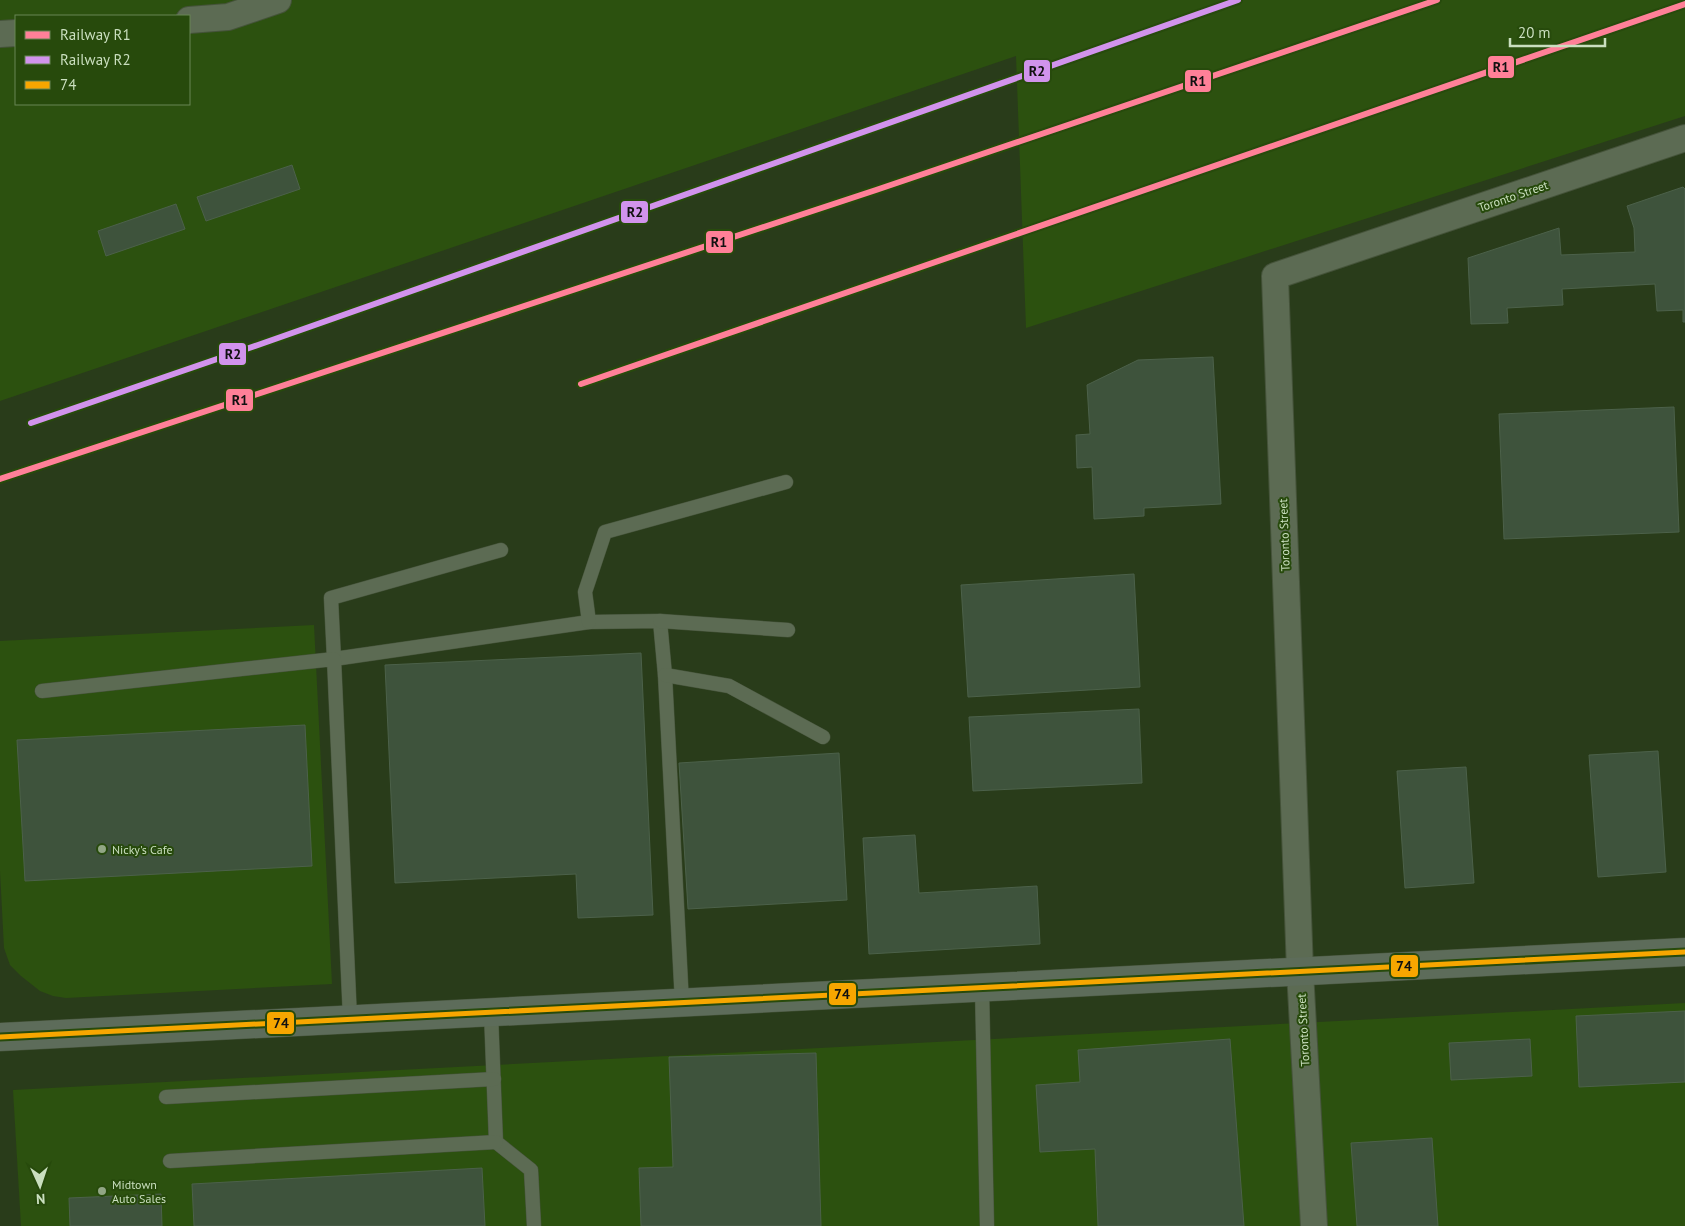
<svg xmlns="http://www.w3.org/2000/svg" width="1685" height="1226" font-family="'PT Sans',sans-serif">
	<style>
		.built { fill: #2c510f; fill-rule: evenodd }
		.building { fill: #3e533c; stroke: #4c614a }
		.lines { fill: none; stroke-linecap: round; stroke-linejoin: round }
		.lane-casing { stroke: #45533a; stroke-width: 15 }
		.street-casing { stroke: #45533a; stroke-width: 28 }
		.secondary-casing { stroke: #45533a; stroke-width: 29 }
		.lane { stroke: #5c6b53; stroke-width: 14 }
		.street { stroke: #5c6b53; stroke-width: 26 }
		.secondary { stroke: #5d6c5a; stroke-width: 28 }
		.bus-1-casing { stroke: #274a0c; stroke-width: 9 }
		.bus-1 { stroke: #f7a600; stroke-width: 5 }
		.rail-1-casing { stroke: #274a0c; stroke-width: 10 }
		.rail-2-casing { stroke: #274a0c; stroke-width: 10 }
		.rail-1 { stroke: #ff8098; stroke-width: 6 }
		.rail-2 { stroke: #d193ec; stroke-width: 6 }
		.poi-dot { fill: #92a685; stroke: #274a0c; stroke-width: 2 }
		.labels { text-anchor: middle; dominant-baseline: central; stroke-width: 4; stroke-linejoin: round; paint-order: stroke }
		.street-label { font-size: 12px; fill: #cadfbf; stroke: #274a0c }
		.poi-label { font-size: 12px; fill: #cadfbf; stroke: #274a0c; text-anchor: start }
		.line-badge { stroke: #274a0c; stroke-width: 2 }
		.pale-badge-label { font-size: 14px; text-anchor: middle; font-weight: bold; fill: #111 }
	</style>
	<rect width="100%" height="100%" fill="#293c1a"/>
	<g class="built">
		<path d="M0,0H1685V116L1026,328L1016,56L0,401ZM16,16H189V104H16Z"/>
		<polygon points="314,625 332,984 66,998 53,996 40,991 21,976 10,965 4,948 0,871 0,641"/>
		<polygon points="1685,1003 1685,1226 21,1226 13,1090"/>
	</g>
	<g class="building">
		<polygon points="292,165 300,189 206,221 197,197"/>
		<polygon points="1683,187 1685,189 1685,322 1683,322 1683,310 1657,311 1655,284 1562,289 1563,305 1507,308 1508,323 1471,324 1468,258 1559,228 1561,255 1635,252 1634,228 1627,206"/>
		<polygon points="176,204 185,229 106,256 98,231"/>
		<polygon points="1213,357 1221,504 1144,508 1144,516 1094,519 1092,467 1077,468 1076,435 1090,434 1087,385 1138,360"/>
		<polygon points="1674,407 1679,532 1504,539 1499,414"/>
		<polygon points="1134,574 1140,687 968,697 961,585"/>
		<polygon points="641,653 653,915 578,918 576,874 395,883 385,665"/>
		<polygon points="1139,709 1142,783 973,791 969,717"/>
		<polygon points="305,725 312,866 25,881 17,740"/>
		<polygon points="1658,751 1666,872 1598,877 1589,755"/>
		<polygon points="839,753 847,900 688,909 679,763"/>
		<polygon points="1466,767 1474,883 1405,888 1397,771"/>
		<polygon points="915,835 919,893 1037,886 1040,944 869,954 863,838"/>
		<polygon points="1685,1011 1685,1082 1579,1087 1576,1016"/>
		<polygon points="1230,1039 1244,1226 1098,1226 1095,1149 1040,1152 1036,1085 1080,1082 1078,1050"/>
		<polygon points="1530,1039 1532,1076 1451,1080 1449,1043"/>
		<polygon points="816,1053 821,1226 641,1226 639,1168 673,1167 669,1057"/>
		<polygon points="1432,1138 1438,1226 1357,1226 1351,1143"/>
		<polygon points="482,1168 485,1226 194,1226 192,1184"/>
		<polygon points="161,1194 162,1226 70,1226 69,1198"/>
	</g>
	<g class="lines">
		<g class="lane-casing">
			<g id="lane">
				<polyline points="501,550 331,598 334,659 589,622 660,621 665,675 682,1003"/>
				<polyline points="660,621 788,630"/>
				<polyline points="589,622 585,592 605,532 786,482"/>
				<polyline points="665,675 729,686 823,737"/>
				<polyline points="42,691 334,659 350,1019"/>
				<polyline points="982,988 987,1226"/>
				<polyline points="491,1013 496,1142 531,1170 534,1226"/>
				<polyline points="166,1097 494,1079"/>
				<polyline points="170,1161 496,1142"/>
			</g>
		</g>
		<g class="street-casing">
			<g id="street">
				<polyline points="189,20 228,17 278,0"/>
				<polyline points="0,34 16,33"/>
				<polyline points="1314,1226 1300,971 1275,276 1685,138"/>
			</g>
		</g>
		<g class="secondary-casing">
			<polyline id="secondary" points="0,1037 1685,952"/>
		</g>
		<use href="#lane" class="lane"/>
		<use href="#street" class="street"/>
		<use href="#secondary" class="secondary"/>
		<g class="bus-1-casing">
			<polyline id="bus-1" points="0,1037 1685,952"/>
		</g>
		<use href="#bus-1" class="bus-1"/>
		<g class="rail-1-casing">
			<g id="rail-1">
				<polyline points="581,384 1685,4"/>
				<polyline points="0,479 876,190 1437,0"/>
			</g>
		</g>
		<g class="rail-2-casing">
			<polyline id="rail-2" points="31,423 258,345 1238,0"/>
		</g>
		<use href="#rail-1" class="rail-1"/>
		<use href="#rail-2" class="rail-2"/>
	</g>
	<g class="poi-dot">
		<circle cx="102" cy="849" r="5"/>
		<circle cx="102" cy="1191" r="5"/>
	</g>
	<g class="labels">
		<g class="street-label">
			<text transform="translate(1513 196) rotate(-19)">Toronto Street</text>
			<text transform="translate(1284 535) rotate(-92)">Toronto Street</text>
			<text transform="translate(1303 1030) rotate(-93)">Toronto Street</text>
		</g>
		<g class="poi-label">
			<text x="112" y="849">Nicky's Cafe</text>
			<text x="112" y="1184">Midtown<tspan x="112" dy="14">Auto Sales</tspan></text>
		</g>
	</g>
	<g class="line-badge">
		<rect x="1487" y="55" width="28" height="24" rx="5" fill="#ff8098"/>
		<rect x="1023" y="59" width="28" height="24" rx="5" fill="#d193ec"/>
		<rect x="1184" y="69" width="28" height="24" rx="5" fill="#ff8098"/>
		<rect x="620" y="200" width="29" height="24" rx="5" fill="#d193ec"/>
		<rect x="705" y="230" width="29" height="24" rx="5" fill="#ff8098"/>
		<rect x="218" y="342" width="29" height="24" rx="5" fill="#d193ec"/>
		<rect x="225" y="388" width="29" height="24" rx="5" fill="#ff8098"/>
		<rect x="1390" y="954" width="29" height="24" rx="5" fill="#f7a600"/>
		<rect x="828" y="982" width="29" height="24" rx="5" fill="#f7a600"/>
		<rect x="266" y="1011" width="29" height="24" rx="5" fill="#f7a600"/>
	</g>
	<g class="pale-badge-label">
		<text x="1501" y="72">R1</text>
		<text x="1037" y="76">R2</text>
		<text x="1198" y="86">R1</text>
		<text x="635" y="217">R2</text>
		<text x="719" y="247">R1</text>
		<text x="233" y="359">R2</text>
		<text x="240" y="405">R1</text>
		<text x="1404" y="971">74</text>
		<text x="842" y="999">74</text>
		<text x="281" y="1028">74</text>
	</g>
	<rect x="15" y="15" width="175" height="90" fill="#274a0c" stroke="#688654"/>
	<rect x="25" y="31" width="25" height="8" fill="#ff8098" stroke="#688654"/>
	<text x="60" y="40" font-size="15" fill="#cadfbf">Railway R1</text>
	<rect x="25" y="56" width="25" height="8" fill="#d193ec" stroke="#688654"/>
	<text x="60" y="65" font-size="15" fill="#cadfbf">Railway R2</text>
	<rect x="25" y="81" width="25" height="8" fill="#f7a600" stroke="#688654"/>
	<text x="60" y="90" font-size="15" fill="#cadfbf">74</text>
	<g transform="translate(40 1186) rotate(177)" stroke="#274a0c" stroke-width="4" paint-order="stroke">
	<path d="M0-4L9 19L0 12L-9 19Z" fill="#cadfbf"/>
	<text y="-8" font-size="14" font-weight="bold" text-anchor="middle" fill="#cadfbf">N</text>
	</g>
	<path d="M1510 38v8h95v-8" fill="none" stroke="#cadfbf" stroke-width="2.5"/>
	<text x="1518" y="38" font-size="15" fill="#cadfbf" stroke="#274a0c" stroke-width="4" paint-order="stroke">20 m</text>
</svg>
